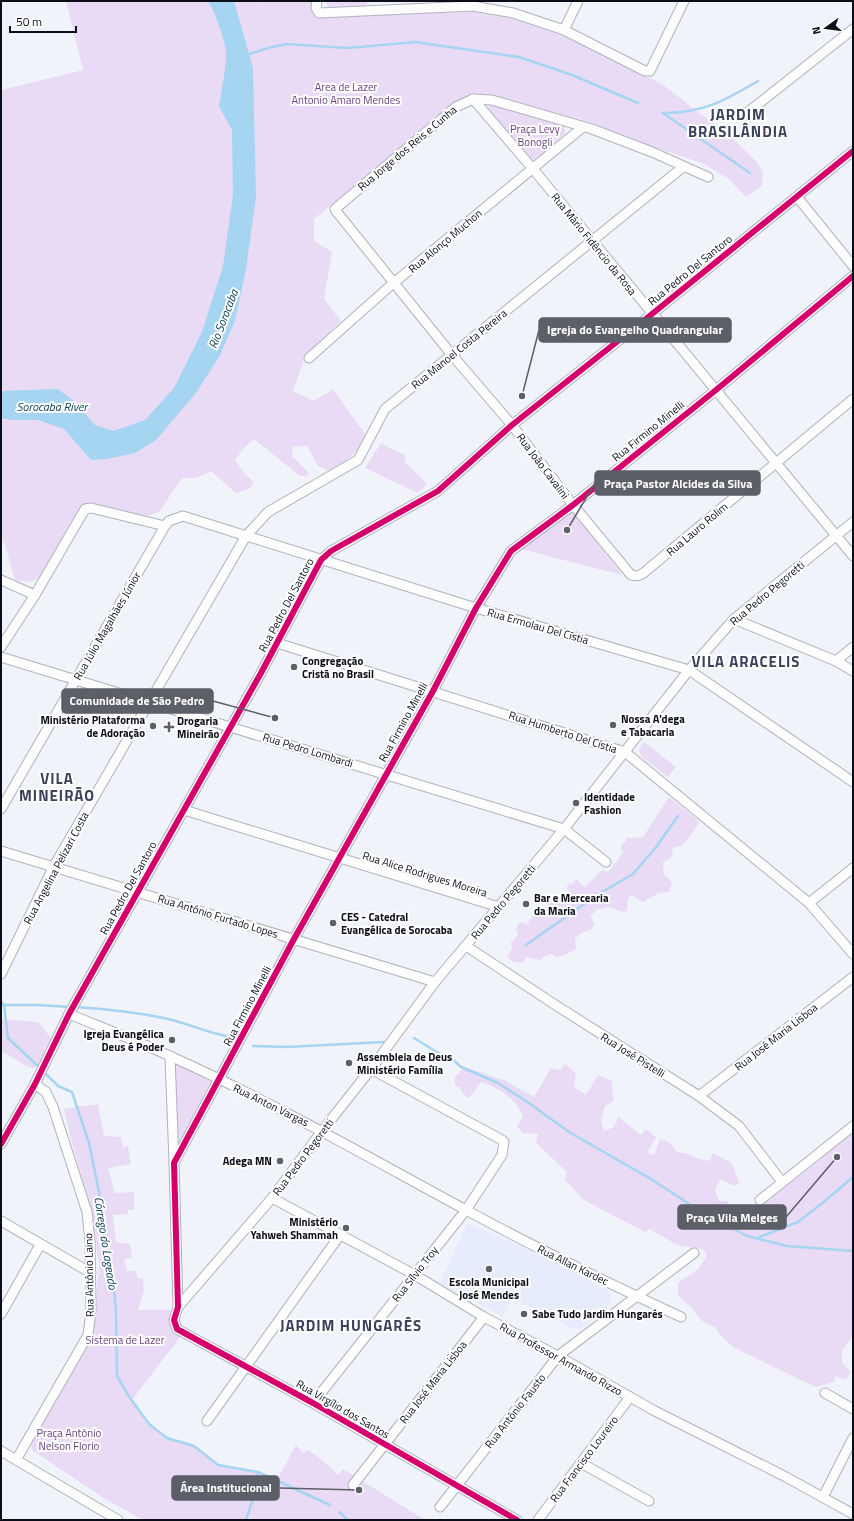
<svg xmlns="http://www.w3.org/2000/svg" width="854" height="1521" font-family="'Titillium Web',sans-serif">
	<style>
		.built { fill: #e7ecfd }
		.green { fill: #e9dbf6 }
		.water { fill: #a5d5f0 }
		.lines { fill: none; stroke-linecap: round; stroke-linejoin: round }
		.stream { stroke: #a5d5f0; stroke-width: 2.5 }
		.street-casing { stroke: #afb2bb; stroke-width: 11 }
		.street { stroke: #fdfdfe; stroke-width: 9 }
		.cycleway-casing { stroke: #fff; stroke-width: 8 }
		.cycleway { stroke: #d6006c; stroke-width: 6 }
		.poi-dot { fill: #5c5e68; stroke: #fff; stroke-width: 1.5 }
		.labels { text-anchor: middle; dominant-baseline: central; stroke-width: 4; stroke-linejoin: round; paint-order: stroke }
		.park-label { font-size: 11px; fill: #6c4082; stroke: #fff }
		.street-label { font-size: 11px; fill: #0b0e19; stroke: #fff }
		.poi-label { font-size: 11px; font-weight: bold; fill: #0b0e19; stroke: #fff; text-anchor: start }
		.water-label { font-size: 12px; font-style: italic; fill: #003b52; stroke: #fff }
		.district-label { font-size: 15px; font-weight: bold; letter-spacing: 1px; fill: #3b425c; stroke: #fff }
		.leader { fill: none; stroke: #5c5e68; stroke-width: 1.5 }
		.callout-dot { fill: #5c5e68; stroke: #fff; stroke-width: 1.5 }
		.callout { fill: #5c5e68; stroke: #5c5e68; stroke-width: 1.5 }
		.callout-label { font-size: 12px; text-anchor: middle; font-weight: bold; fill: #fff }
	</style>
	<rect width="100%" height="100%" fill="#f1f3fb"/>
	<polygon class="built" points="467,1223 541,1255 606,1289 611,1294 611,1299 606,1309 581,1329 574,1329 515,1300 536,1263 512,1298 503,1317 440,1283"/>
	<g class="green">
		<path d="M66,1H259L260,4L261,1H312L311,7L313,14L319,17L473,12L510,18L561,35L633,69L663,85L730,136L755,160L763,172L762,186L746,197L729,179L704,164L654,147L590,122L492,95L471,96L434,121L314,219V241L332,252L324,299L341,321L305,356L293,391L314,401L333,389L367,437C354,455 349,461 329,471L318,466L307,446L293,447L292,456L309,473L306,476H300L254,439L244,448L235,460L245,474L254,482L250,488L236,493L211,471L196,478H182L159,512L143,517L90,506L79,508L39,578L31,582L15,580L4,542L1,541V90L83,70Z"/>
		<polygon points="326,1 369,1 367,4 360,9 332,9 327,6"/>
		<polygon points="492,104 564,125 565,130 565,134 536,159 533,160 530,159 490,112 488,108 489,105"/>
		<polygon points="381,443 405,455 405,462 427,484 418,493 365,468"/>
		<polygon points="572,510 622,575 521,549"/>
		<polygon points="644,742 676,767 668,777 641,756 639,749"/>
		<path d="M669,797L700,822L687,840L681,846L673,848L671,858L663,862L664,875L672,882L669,892L659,893L643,902L631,895L628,899L627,911L621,912L611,907L596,910L590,917L595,923L591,930L580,933L575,940L576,949L563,956L556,957L552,954L544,956L541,960L526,957L524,963L514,962L507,957L512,948L511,942L518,935L516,929L520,922L527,924L538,909L543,913C546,910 546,908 548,905C551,897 560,895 567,895L570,891L566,888L570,883L572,885L576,879L585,887L602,870L608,872C614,866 617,859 623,852L621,847L624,842H626V838L643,837Z"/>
		<polygon points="1,1019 38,1022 51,1038 38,1065 33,1068 28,1067 1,1051"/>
		<polygon points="177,1064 211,1082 180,1140 178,1136 173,1069 173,1067"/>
		<path d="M565,1064L576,1073L574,1087L586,1095L598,1075L612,1081L613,1101L605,1106L601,1121L604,1131L614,1127L618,1117L641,1135L646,1129L656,1137L647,1153L654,1155L660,1139L669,1142L677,1152L689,1154L699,1159L709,1161L713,1153L731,1162L739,1182L735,1186L720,1179L715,1191L719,1201H726L739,1213L762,1205L815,1164L821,1159L819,1156L853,1128V1336L842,1350V1363L851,1372L846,1380L835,1376L834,1382L815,1387L733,1347L720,1335L716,1328L702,1321L691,1307L678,1296V1283L698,1269L707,1256L703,1249L677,1245L650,1229L645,1232L584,1200L565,1180L567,1172L536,1143L538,1134L523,1133L517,1126L523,1117C518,1099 497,1087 481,1082L470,1097H467L462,1093L460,1087L456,1086L454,1080L456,1076L465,1067L506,1081L534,1097L551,1068L560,1070Z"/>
		<polygon points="98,1104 104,1136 121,1137 123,1148 128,1146 131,1164 108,1168 115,1193 134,1192 134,1210 128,1210 128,1214 113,1215 116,1242 130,1244 132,1258 124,1259 127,1271 136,1271 137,1278 143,1279 144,1291 138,1310 171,1310 171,1330 180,1337 132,1400 149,1424 167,1438 194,1446 218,1465 258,1472 277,1480 296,1445 303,1453 308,1450 326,1463 338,1475 343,1469 425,1520 143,1520 105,1499 33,1451 31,1448 33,1441 46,1418 45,1417 58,1395 60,1395 92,1338 99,1265 90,1206 72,1144 64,1109"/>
	</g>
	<path class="water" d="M208,1H234L253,68L256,197L246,269L235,321L219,357L196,393L156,440L135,453L107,459L91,460L64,429L38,420H12L1,418V391L58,389L75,402L95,425L114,431L145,420L174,388L202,332L223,266L233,194L232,130L219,107C221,92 227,65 226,51C225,41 214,9 208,1Z"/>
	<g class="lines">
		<g class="stream">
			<polyline points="246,55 268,48 286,44 348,48 415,42 519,57 572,75 638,103"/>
			<polyline points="663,113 750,173"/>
			<path d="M664,113C703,113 726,100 758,81"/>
			<polyline points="526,945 597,895 633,874 656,847 678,816"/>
			<polyline points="2,1003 4,1005 37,1005 70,1007"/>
			<polyline points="4,1005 8,1038 40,1068"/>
			<path d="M75,1007C106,1009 137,1012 168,1019C188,1023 206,1033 227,1036"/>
			<polyline points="414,1038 440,1054 450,1057 461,1067 498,1083 526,1101 569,1132 651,1179 697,1209 747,1236 787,1246 853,1251"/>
			<polyline points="253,1046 287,1047 383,1042"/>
			<polyline points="44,1072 58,1086 72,1092 89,1143 99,1192 106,1244 113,1276 116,1311 117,1376 128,1395 149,1424 167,1438 194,1446 218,1465 258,1472 330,1505"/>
			<polyline points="757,1238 798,1222 825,1201 853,1177"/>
			<polyline points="339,1512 348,1520"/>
			<polyline points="246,1520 255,1492 258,1472"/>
		</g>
		<g class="street-casing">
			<g id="street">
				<polyline points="317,1 316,8 319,13 473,6 513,13 564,30 645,71 650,71 684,1"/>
				<polyline points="564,30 578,1"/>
				<polyline points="473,99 533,169 853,556"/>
				<polyline points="743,116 853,29"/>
				<path d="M708,177L652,152L592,129L492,100L473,99L456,107L335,209L336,211L452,355L512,425L573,505L631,575C638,577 642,575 647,570L853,399"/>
				<polyline points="797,197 853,266"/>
				<polyline points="309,358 390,286 583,127"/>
				<polyline points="1,580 35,595"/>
				<polyline points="734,619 836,661 853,671"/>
				<polyline points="277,643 625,752 809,903 853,954"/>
				<polyline points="1,647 35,595 85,509 91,508 165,526"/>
				<polyline points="1,657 564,829 606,862"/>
				<polyline points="836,661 853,647"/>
				<polyline points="1,809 165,526 169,521 183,516 476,608 689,670 853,782"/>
				<polyline points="184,810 499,907"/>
				<polyline points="1,851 435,982"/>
				<polyline points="809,903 853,868"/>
				<polyline points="466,946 557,1006 699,1096 739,1126 782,1182"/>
				<polyline points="1,974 54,866 246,536 268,512 358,460 385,409 683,167"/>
				<path d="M69,1014C103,1028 137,1041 170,1056C272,1102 368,1157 466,1210C536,1248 608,1283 681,1317"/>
				<polyline points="170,1056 174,1162"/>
				<polyline points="699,1096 853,977"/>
				<polyline points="1,1144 35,1084 69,1014 261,673 321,560 331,551 438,491 512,425 652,314 853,151"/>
				<polyline points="272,1198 415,1275 484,1317 558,1356 653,1410 786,1477 853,1514"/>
				<polyline points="760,1200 853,1126"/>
				<polyline points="1,1221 91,1273"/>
				<polyline points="178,1307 272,1198 322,1131 371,1069 435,982 564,829 689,670 734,619 853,522"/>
				<polyline points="1,1314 40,1245"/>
				<polyline points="825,1393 853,1409"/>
				<polyline points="313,1403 466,1210 502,1155 504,1142 502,1140 371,1069"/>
				<polyline points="207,1421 340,1235"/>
				<polyline points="1,1451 118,1520"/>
				<polyline points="16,1460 88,1335 91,1311 90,1242 87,1212 53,1107 46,1092 35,1084"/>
				<polyline points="581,1463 649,1501"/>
				<polyline points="353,1485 484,1317"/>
				<polyline points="823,1497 853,1438"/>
				<polyline points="440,1507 558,1356 694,1253"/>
				<polyline points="517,1520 313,1403 177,1329 174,1320 178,1307 174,1163 294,939 433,691 476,608 511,551 573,505 716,390 853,276"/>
				<polyline points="538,1520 630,1397"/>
			</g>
		</g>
		<use href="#street" class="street"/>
		<g class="cycleway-casing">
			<g id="cycleway">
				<polyline points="1,1144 35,1084 69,1014 261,673 321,560 331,551 438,491 512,425 652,314 853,151"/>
				<polyline points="517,1520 313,1403 177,1329 174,1320 178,1307 174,1163 294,939 433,691 476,608 511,551 573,505 716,390 853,276"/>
			</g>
		</g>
		<use href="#cycleway" class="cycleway"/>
	</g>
	<g class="poi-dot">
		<circle cx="294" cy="667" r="4"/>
		<circle cx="613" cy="725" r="4"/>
		<circle cx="153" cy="726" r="4"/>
		<path d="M167 721h4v4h4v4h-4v4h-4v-4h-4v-4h4z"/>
		<circle cx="576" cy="803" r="4"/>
		<circle cx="526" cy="904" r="4"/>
		<circle cx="333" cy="923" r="4"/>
		<circle cx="172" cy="1040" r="4"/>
		<circle cx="349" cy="1063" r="4"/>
		<circle cx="280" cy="1161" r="4"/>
		<circle cx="346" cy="1228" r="4"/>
		<circle cx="489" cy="1269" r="4"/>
		<circle cx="524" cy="1314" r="4"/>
	</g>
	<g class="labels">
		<g class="park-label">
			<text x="346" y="87">Area de Lazer<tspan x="346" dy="13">Antonio Amaro Mendes</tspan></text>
			<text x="535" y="129">Praça Levy<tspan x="535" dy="13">Bonogli</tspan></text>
			<text x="125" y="1340">Sistema de Lazer</text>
			<text x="69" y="1433">Praça Antônio<tspan x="69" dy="13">Nelson Florio</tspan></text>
		</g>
		<g class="street-label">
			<text transform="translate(407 148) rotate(-40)">Rua Jorge dos Reis e Cunha</text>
			<text transform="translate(445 241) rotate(-40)">Rua Alonço Muchon</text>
			<text transform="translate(594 244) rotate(51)">Rua Mário Fidêncio da Rosa</text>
			<text transform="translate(690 270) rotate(-39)">Rua Pedro Del Santoro</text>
			<text transform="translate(459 349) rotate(-39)">Rua Manoel Costa Pereira</text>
			<text transform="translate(648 431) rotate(-39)">Rua Firmino Minelli</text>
			<text transform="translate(543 466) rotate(53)">Rua João Cavalini</text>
			<text transform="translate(697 529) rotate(-40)">Rua Lauro Rolim</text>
			<text transform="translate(767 593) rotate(-40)">Rua Pedro Pegoretti</text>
			<text transform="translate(286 605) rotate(-62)">Rua Pedro Del Santoro</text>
			<text transform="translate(107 626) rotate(-60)">Rua Júlio Magalhães Júnior</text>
			<text transform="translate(538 626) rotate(16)">Rua Ermolau Del Cístia</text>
			<text transform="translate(403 722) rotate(-61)">Rua Firmino Minelli</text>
			<text transform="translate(563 732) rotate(18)">Rua Humberto Del Cístia</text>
			<text transform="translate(308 750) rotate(17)">Rua Pedro Lombardi</text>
			<text transform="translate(56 868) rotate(-62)">Rua Angelina Pelizari Costa</text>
			<text transform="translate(425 874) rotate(17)">Rua Alice Rodrigues Moreira</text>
			<text transform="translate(128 888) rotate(-61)">Rua Pedro Del Santoro</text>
			<text transform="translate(503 902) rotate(-50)">Rua Pedro Pegoretti</text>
			<text transform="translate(218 916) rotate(17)">Rua Antônio Furtado Lopes</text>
			<text transform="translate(247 1006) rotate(-62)">Rua Firmino Minelli</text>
			<text transform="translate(776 1037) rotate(-38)">Rua José Maria Lisboa</text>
			<text transform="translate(633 1055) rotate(32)">Rua José Pistelli</text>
			<text transform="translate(271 1105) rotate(26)">Rua Anton Vargas</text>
			<text transform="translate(303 1157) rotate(-53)">Rua Pedro Pegoretti</text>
			<text transform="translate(573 1265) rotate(26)">Rua Allan Kardec</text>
			<text transform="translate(415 1274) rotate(-52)">Rua Sílvio Troy</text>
			<text transform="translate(89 1275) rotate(-91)">Rua Antônio Laino</text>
			<text transform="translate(561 1359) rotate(29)">Rua Professor Armando Rizzo</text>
			<text transform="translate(433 1382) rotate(-52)">Rua José Maria Lisboa</text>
			<text transform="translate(343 1409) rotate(30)">Rua Virgílio dos Santos</text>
			<text transform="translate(515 1411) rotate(-52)">Rua Antônio Fausto</text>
			<text transform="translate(584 1459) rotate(-53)">Rua Francisco Loureiro</text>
		</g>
		<g class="poi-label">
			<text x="302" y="661">Congregação<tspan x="302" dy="13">Cristã no Brasil</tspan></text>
			<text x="621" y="719">Nossa A'dega<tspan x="621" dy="13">e Tabacaria</tspan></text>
			<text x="145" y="720" text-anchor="end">Ministério Plataforma<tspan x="145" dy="13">de Adoração</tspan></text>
			<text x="177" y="721">Drogaria<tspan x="177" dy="13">Mineirão</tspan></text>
			<text x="584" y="797">Identidade<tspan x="584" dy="13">Fashion</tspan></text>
			<text x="534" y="898">Bar e Mercearia<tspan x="534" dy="13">da Maria</tspan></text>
			<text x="341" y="917">CES - Catedral<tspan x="341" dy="13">Evangélica de Sorocaba</tspan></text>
			<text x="164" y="1034" text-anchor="end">Igreja Evangélica<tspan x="164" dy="13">Deus é Poder</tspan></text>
			<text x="357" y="1057">Assembleia de Deus<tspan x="357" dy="13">Ministério Família</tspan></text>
			<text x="272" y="1161" text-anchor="end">Adega MN</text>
			<text x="338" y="1222" text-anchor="end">Ministério<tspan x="338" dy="13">Yahweh Shammah</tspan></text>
			<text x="489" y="1282" text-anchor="middle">Escola Municipal<tspan x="489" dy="13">José Mendes</tspan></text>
			<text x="532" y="1314">Sabe Tudo Jardim Hungarês</text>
		</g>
		<g class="water-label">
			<text transform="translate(223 319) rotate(-69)">Rio Sorocaba</text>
			<text x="52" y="406">Sorocaba River</text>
			<text transform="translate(106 1243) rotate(81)">Córrego do Lageado</text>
		</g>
		<g class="district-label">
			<text x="738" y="114">JARDIM<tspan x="738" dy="17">BRASILÂNDIA</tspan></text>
			<text x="746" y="661">VILA ARACELIS</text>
			<text x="57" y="778">VILA<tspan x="57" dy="17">MINEIRÃO</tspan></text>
			<text x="351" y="1325">JARDIM HUNGARÊS</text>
		</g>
	</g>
	<path class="leader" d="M522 396L539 330M567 530L595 483M275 718L213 701M837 1157L786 1217M359 1490L279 1488"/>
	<g class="callout-dot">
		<circle cx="522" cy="396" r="4"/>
		<circle cx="567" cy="530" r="4"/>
		<circle cx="275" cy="718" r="4"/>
		<circle cx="837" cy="1157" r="4"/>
		<circle cx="359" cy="1490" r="4"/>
	</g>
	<g class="callout">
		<rect x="539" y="318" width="192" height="24" rx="4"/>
		<rect x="595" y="471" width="165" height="24" rx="4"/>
		<rect x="62" y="689" width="151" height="24" rx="4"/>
		<rect x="678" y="1205" width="108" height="24" rx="4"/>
		<rect x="172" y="1476" width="107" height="24" rx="4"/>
	</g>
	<g class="callout-label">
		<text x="635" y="334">Igreja do Evangelho Quadrangular</text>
		<text x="678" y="488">Praça Pastor Alcides da Silva</text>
		<text x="137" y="705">Comunidade de São Pedro</text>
		<text x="732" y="1222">Praça Vila Melges</text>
		<text x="226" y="1492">Área Institucional</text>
	</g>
	<rect width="854" height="1521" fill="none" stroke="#0b0e19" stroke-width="4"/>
	<g transform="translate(826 28) rotate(256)" stroke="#ffffff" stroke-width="3" paint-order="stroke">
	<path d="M0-3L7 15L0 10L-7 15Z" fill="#0b0e19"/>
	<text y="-6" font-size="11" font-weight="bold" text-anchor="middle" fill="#0b0e19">N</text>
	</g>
	<path d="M10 26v6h66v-6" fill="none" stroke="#0b0e19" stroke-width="2"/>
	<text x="16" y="26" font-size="12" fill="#0b0e19" stroke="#ffffff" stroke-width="3" paint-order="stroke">50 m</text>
</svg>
